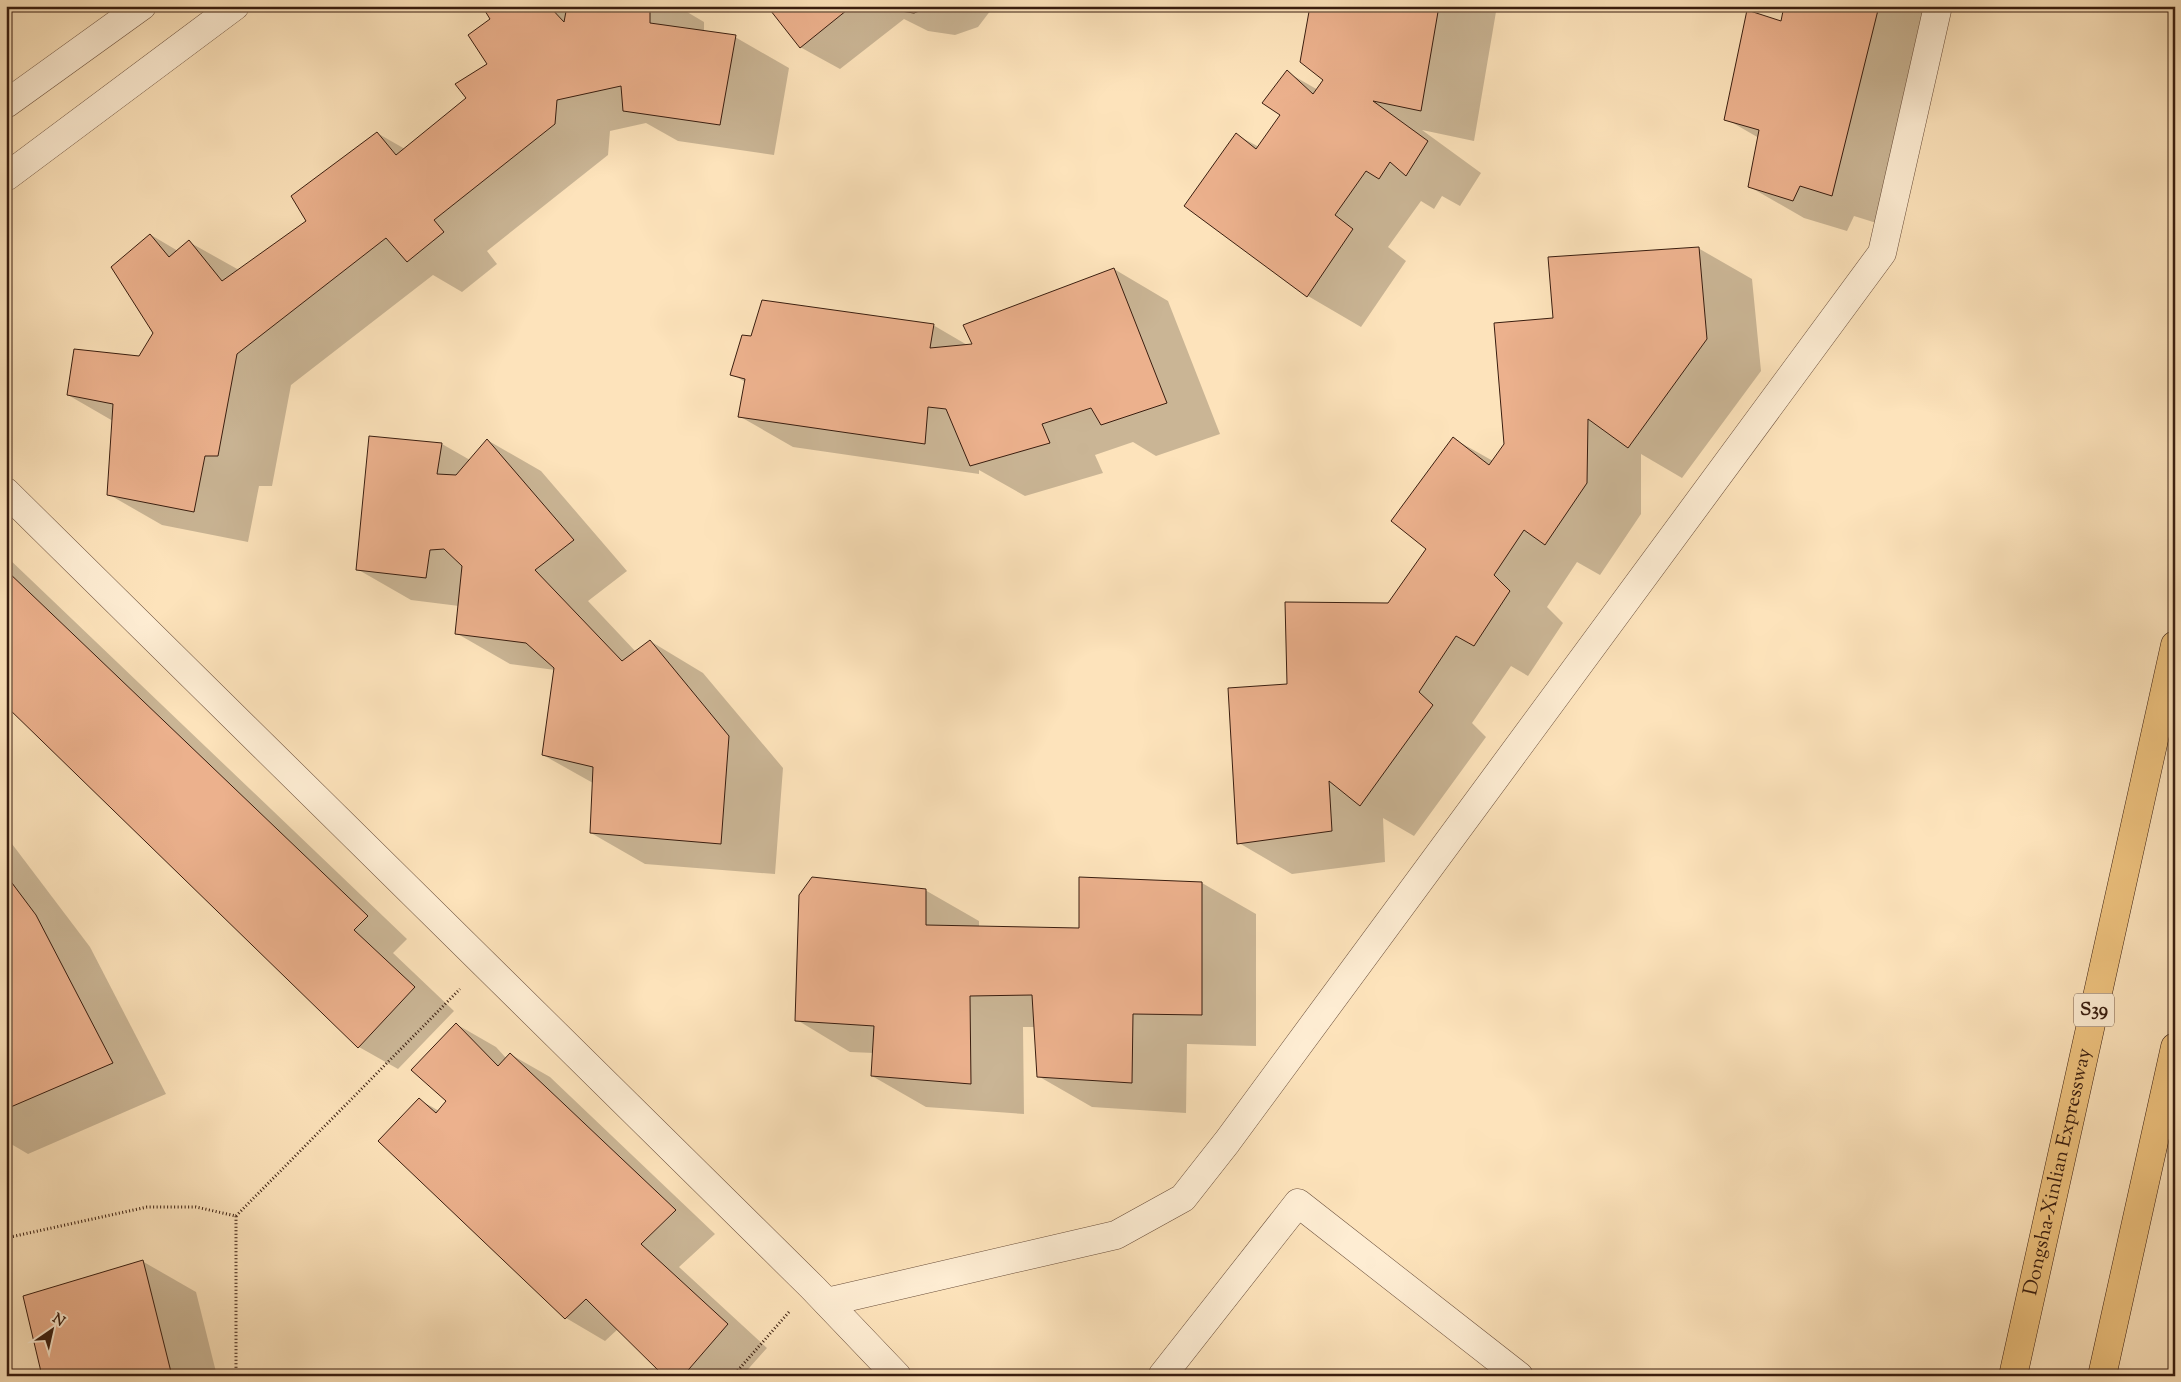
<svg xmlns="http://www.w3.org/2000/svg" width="2181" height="1382" font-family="'Sorts Mill Goudy',serif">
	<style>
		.shadow { fill: #0003 }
		.building { fill: #ecb18d; stroke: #391d0f }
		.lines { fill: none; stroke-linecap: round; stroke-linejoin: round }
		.minor-casing { stroke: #6a4e3a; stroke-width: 29 }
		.highway-casing { stroke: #391d0f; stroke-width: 29 }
		.path { stroke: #391d0f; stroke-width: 3; stroke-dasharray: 1 2.5; stroke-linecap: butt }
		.minor { stroke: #feedd3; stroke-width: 28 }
		.highway { stroke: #eec27e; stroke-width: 28 }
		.labels { text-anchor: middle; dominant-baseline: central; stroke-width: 4; stroke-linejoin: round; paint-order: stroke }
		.shield { fill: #feedd3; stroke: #745b4a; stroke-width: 1 }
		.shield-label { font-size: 19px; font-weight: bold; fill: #391d0f }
		.street-label { font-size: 20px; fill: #391d0f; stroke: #feedd3 }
	</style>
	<rect width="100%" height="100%" fill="#fde3bb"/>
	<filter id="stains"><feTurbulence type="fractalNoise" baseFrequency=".004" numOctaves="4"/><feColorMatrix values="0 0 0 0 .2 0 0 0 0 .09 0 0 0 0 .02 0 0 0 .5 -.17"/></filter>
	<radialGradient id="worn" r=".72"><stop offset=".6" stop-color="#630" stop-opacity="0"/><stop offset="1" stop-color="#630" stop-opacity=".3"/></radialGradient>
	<g class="shadow">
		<polygon points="483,6 682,6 682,9 704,22 704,32 735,37 789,68 774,155 678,141 646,123 610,131 608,155 487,251 497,264 462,292 433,275 291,385 272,486 259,486 248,542 162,525 108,494 113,421 68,395 140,358 154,333 151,235 178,251 189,242 239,270 308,222 377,133 405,149 468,98 489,64 491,19"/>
		<polygon points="769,6 994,6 978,27 955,35 928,31 904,19 840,69 800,47"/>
		<polygon points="1312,6 1497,6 1474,141 1422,130 1481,173 1460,206 1442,196 1434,209 1421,201 1388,247 1406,261 1361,327 1308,296 1186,206 1237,135 1259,147 1282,115 1287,72 1318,90 1324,79"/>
		<polygon points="1785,6 1941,6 1886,226 1854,216 1847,231 1804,218 1750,187 1759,138 1726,119 1782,22"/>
		<polygon points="1698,248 1752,279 1761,371 1682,478 1641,454 1641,514 1600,575 1577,562 1547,607 1563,623 1528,676 1511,666 1472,723 1486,737 1414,836 1383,818 1385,862 1292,874 1239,843 1288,686 1389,604 1428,549 1454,439 1493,461 1505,444 1554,319"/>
		<polygon points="1114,269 1168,301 1220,434 1156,456 1133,442 1095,455 1103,473 1025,496 979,470 979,474 793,447 739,416 745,382 732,374 752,338 933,325 969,346"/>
		<polygon points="487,440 541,471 627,571 588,601 636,652 650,641 703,673 783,768 775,874 645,864 591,833 593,783 543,755 555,670 510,664 456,633 459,606 411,600 357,569 442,444 470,460"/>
		<polygon points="6,556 407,939 393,953 454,1011 398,1069 359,1047 6,705"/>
		<polygon points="6,836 90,947 166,1094 28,1154 6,1141"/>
		<polygon points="1202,883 1256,914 1256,1046 1187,1044 1186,1113 1092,1107 1038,1076 1035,1027 1023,1027 1024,1114 926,1107 872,1076 874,1053 850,1052 797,1020 925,890 979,921 979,927 1081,930"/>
		<polygon points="456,1024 496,1047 506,1058 510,1054 550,1077 715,1234 679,1267 767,1348 742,1376 666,1376 618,1329 605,1341 566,1318 420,1100 439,1111 447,1101"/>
		<polygon points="142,1261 196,1292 217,1376 43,1376"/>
	</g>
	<g class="building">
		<polygon points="482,6 549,6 564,22 567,6 650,6 650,23 736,35 720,125 623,111 621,86 557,100 555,124 434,220 444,232 407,262 386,238 237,354 218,456 205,456 194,512 107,495 113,404 67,395 74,349 139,356 153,333 111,267 150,234 169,257 189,240 222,281 306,221 291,196 377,132 396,155 466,98 455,84 487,64 468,35 490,19"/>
		<polygon points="767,6 852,6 800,48"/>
		<polygon points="882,6 933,6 914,13 887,9"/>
		<polygon points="1310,6 1439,6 1421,111 1373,101 1428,141 1406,176 1390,162 1379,179 1366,171 1335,215 1353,229 1307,297 1184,206 1236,133 1256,149 1280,115 1262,103 1287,70 1313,94 1323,80 1300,62"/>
		<polygon points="1784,6 1879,6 1832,196 1800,186 1793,201 1748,187 1759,130 1724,120 1747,10 1781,21"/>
		<polygon points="1699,247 1707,339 1628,448 1588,419 1587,483 1545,545 1524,530 1494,575 1510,591 1474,646 1456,636 1419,692 1433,705 1360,806 1329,781 1332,831 1237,844 1228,688 1287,684 1285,602 1388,603 1426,549 1391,521 1453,437 1489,465 1504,444 1494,323 1553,318 1548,257"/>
		<polygon points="1114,268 1167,403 1101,425 1091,408 1042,424 1050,443 970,466 946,409 928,407 925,444 738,417 745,379 730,375 742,335 751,336 762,300 934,324 930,348 972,344 963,325"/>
		<polygon points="369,436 442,443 437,474 456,475 487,439 574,540 535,570 622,661 650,640 729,736 721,844 590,833 593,767 542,755 554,668 526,643 455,634 462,566 444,549 430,550 426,578 356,570"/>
		<polygon points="6,570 368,916 354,930 415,987 358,1048 6,706"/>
		<polygon points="6,875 36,915 113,1063 6,1109"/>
		<polygon points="812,877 926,889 926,925 1079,928 1079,877 1202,882 1202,1015 1133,1014 1132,1083 1037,1077 1032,995 970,996 971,1084 871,1076 874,1026 795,1021 799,895"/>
		<polygon points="456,1023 498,1066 510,1053 676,1210 641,1244 728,1324 683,1376 664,1376 586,1299 565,1319 378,1141 419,1098 436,1113 446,1101 411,1070"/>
		<polygon points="143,1260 172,1376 42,1376 23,1296"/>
	</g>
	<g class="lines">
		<g class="minor-casing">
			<g id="minor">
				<polyline points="6,104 142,6"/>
				<polyline points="6,177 235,6"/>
				<polyline points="6,492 813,1288 897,1376"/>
				<polyline points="827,1302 1116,1235 1183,1198 1227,1142 1882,253 1938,6"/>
				<polyline points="1162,1376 1298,1203 1519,1376"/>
			</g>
		</g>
		<g class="highway-casing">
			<g id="highway">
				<path id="s1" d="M2013,1376L2175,645"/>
				<polyline points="2102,1376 2175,1047"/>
			</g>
		</g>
		<g class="path">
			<polyline points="236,1216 460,989"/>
			<polyline points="6,1238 147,1207 196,1207 236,1216 236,1376"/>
			<polyline points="733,1376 789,1312"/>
		</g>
		<use href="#minor" class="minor"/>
		<use href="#highway" class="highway"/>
	</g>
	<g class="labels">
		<rect class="shield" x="2074" y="993.5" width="40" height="33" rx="4"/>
		<g class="shield-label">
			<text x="2094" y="1010">S39</text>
		</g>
		<g class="street-label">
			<text stroke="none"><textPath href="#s1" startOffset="209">Dongsha-Xinlian Expressway</textPath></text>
		</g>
	</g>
	<rect width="2181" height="1382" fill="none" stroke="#fde3bb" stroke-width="25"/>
	<rect x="8" y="8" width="2166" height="1367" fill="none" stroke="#391d0f" stroke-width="2.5"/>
	<rect x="12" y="12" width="2156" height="1357" fill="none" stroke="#391d0f"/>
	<g transform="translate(52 1330) rotate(34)" stroke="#feedd3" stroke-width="4" paint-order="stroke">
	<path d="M0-4L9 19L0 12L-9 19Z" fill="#391d0f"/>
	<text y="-8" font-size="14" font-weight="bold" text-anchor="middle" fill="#391d0f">N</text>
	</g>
	<rect width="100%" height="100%" filter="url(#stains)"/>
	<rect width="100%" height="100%" fill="url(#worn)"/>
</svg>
